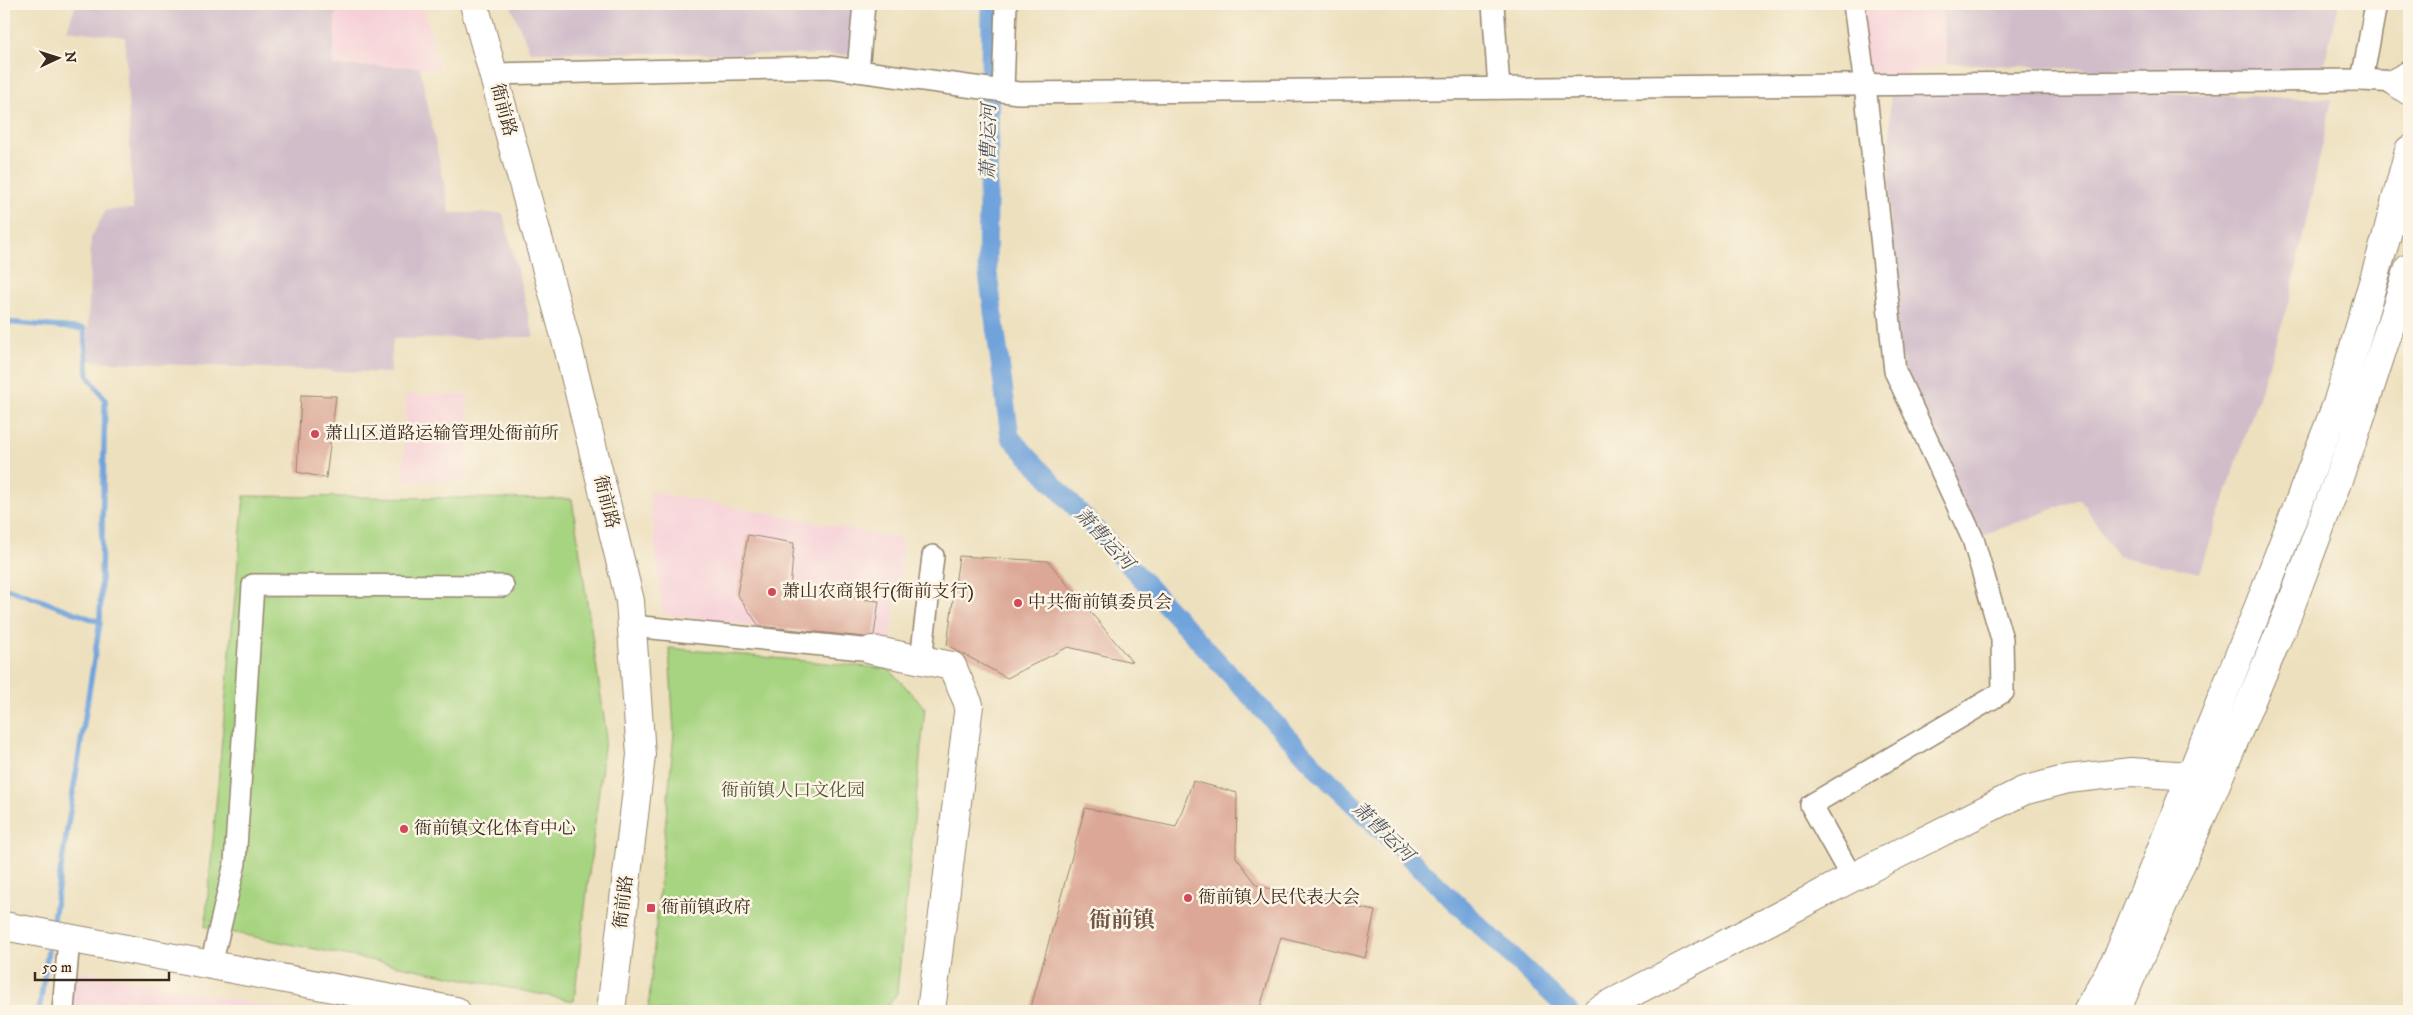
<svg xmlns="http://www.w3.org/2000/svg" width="2413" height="1015" font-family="'IM FELL DW Pica','Noto Serif SC',serif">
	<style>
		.built { fill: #f6cfd8 }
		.industrial { fill: #d1bdca }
		.green { fill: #a7d481; stroke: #717f50 }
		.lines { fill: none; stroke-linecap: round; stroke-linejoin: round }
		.stream { stroke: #6fa3db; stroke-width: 5.5 }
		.canal { stroke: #6fa3db; stroke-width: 19 }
		.building { fill: #dca796 }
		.street-casing { stroke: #94856e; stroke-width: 24 }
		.secondary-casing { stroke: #94856e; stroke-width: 30 }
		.primary-casing { stroke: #94856e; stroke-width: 30 }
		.highway-casing { stroke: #94856e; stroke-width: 30 }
		.street { stroke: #fff; stroke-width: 21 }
		.secondary { stroke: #fff; stroke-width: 28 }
		.primary { stroke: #fff; stroke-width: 28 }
		.highway { stroke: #fff; stroke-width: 28 }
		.poi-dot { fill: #d1495b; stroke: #fcf5e5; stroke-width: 2 }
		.labels { text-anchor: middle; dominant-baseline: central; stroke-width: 5; stroke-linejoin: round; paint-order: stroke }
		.street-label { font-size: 18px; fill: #3b2a1e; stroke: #fcf5e5 }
		.poi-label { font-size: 18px; fill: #3b2a1e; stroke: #fcf5e5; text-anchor: start }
		.park-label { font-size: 18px; fill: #565437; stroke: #fcf5e5 }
		.water-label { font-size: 19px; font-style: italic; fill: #4d5460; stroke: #fcf5e5 }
		.district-label { font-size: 22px; font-weight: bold; fill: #735648; stroke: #fcf5e5 }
	</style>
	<rect width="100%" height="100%" fill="#fcf5e5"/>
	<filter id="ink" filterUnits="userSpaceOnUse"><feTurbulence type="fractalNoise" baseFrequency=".02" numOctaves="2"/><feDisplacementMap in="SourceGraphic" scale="10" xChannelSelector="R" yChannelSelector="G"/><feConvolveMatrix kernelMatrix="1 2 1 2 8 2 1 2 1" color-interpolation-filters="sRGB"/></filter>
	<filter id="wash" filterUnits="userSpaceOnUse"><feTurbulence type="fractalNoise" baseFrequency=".0096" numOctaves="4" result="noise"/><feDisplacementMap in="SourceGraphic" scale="20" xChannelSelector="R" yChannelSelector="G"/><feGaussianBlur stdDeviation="1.12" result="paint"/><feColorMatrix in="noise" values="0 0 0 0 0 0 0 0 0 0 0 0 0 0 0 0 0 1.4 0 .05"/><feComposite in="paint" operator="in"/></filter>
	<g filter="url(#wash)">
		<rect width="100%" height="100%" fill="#ede0be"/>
		<g class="built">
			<polygon points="336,4 423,4 439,68 333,66"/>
			<polygon points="1854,4 1939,4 1948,63 1865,85"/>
			<polygon points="406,395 468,395 466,480 403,481"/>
			<polygon points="649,491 904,539 890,643 662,614"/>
			<polygon points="62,967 292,1011 58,1011"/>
		</g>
		<g class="industrial">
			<polygon points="76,4 336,4 333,66 420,67 450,213 503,213 534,337 393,339 390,373 87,361 91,238 106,210 133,209 125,37 67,30"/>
			<polygon points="510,4 864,4 859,55 530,52"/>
			<polygon points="1940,4 2339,4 2320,80 1948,63"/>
			<polygon points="1890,84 2332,99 2289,303 2200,573 2117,556 2080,499 1973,539 1918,420 1890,315"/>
		</g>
		<g class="green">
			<polygon points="244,496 572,499 606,731 574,1001 205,927"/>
			<polygon points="669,648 889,669 925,708 897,993 885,1011 648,1011 674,733"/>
		</g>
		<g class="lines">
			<g class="stream">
				<polyline points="4,322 84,329 88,376 105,400 100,622 4,587"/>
				<polyline points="53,919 100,622"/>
				<polyline points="39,1011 48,951"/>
			</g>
			<polyline class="canal" points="991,4 987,266 1010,437 1324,776 1569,1011"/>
		</g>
		<g id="blocks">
			<g class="building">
				<polygon points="301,395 336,396 326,478 297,472"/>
				<polygon points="748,535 794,543 790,590 879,601 874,635 865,637 759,626 737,594"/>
				<polygon points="959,556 1048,561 1132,662 1068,647 1007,678 947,645"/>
				<polygon points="1193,781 1237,793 1236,857 1258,886 1375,911 1365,958 1281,937 1259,1011 1030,1011 1085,808 1176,827"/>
			</g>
		</g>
	</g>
	<g filter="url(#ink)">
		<use href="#blocks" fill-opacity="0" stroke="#94856e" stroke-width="1"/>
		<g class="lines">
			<g class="street-casing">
				<g id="street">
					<polyline points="1493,4 1499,88"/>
					<polyline points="2376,4 2362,80 2396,82"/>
					<polyline points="858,71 864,4"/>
					<polyline points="494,74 829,67 1018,93 2362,80"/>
					<polyline points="1003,91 1006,4"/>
					<polyline points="632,626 872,650"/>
					<polyline points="921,660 933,556"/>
					<polyline points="1852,878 1811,805 2003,692 2002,639 1973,539 1895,371 1865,85 1854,4"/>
					<polyline points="211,965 235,863 253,585 503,586"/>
					<polyline points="63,1011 69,938"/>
				</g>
			</g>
			<g class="secondary-casing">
				<g id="secondary">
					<polyline points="872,650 952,666 969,705 931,1011"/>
					<polyline points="4,926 456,1011"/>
					<polyline points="1597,1011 1884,861 2023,791 2068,779 2131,772 2190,776 2210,789"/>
				</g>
			</g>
			<g class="primary-casing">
				<g id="primary">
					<polyline points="474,4 569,351 630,601 641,755 611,1011"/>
					<polyline points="2409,75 2396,82 2409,91"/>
				</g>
			</g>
			<g class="highway-casing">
				<g id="highway">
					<polyline points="2087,1011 2119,954 2255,616 2337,404 2385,242 2409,150"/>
					<polyline points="2116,1011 2213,791 2288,613 2354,437 2409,268"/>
				</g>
			</g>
			<use href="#street" class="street"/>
			<use href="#secondary" class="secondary"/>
			<use href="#primary" class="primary"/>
			<use href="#highway" class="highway"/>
		</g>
	</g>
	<g class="poi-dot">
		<circle cx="315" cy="434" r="5"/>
		<circle cx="772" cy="592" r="5"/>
		<circle cx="1018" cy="603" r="5"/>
		<circle cx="404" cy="829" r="5"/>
		<circle cx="1188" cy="898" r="5"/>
		<rect x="646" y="903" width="10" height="10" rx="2.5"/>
	</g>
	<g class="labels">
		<g class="street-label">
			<text transform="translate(503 110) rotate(75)">衙前路</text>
			<text transform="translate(606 502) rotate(76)">衙前路</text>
			<text transform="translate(624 902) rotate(-83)">衙前路</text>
		</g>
		<g class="poi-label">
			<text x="325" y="434">萧山区道路运输管理处衙前所</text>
			<text x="782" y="592">萧山农商银行(衙前支行)</text>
			<text x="1028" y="603">中共衙前镇委员会</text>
			<text x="414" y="829">衙前镇文化体育中心</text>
			<text x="1198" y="898">衙前镇人民代表大会</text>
			<text x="661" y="908">衙前镇政府</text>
		</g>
		<g class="park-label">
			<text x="793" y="791">衙前镇人口文化园</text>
		</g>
		<g class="water-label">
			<text transform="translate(989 142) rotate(-89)">萧曹运河</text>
			<text transform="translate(1104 539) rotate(47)">萧曹运河</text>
			<text transform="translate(1383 832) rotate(44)">萧曹运河</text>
		</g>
		<g class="district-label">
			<text x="1122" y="920">衙前镇</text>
		</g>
	</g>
	<rect width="2413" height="1015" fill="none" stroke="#fcf5e5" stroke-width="20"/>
	<g transform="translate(58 58) rotate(86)" stroke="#fcf5e5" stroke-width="4" paint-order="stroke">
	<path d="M0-4L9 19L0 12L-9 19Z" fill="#3b2a1e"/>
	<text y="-8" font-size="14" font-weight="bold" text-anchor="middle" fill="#3b2a1e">N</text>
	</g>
	<path d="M35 972v8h134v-8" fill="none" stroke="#3b2a1e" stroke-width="2.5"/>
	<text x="42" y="972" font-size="15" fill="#3b2a1e" stroke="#fcf5e5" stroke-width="4" paint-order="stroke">50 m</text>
</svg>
